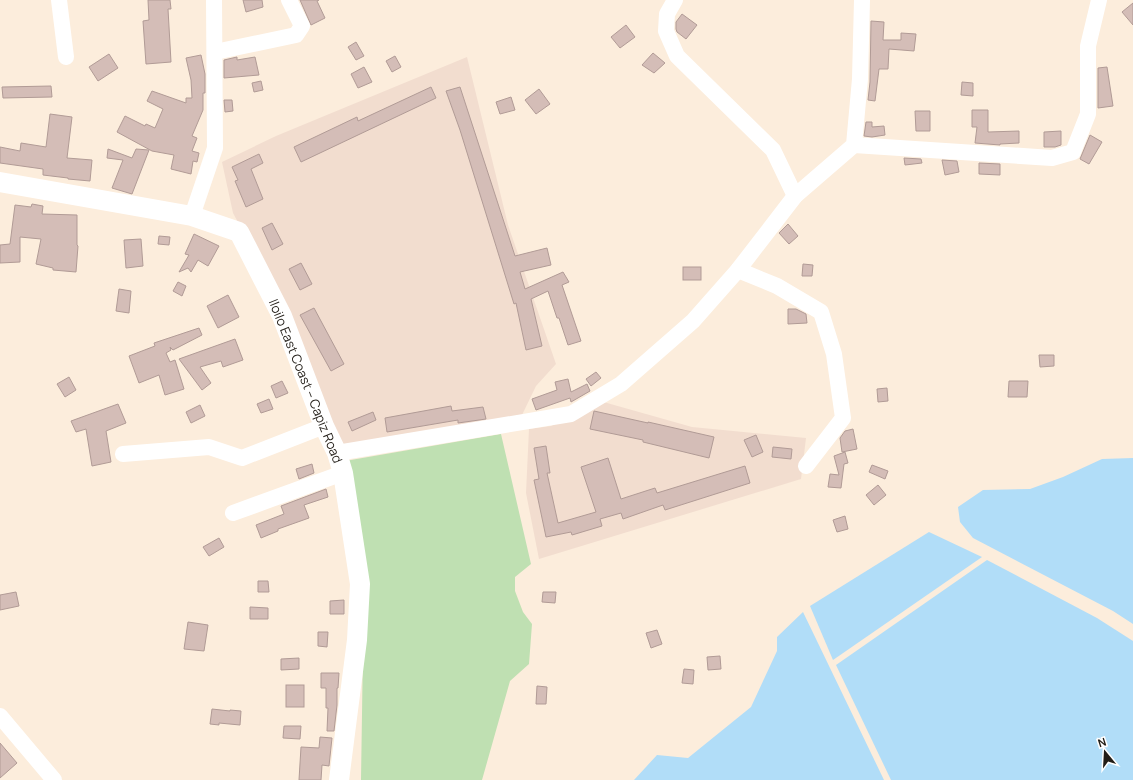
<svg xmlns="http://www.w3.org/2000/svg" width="1133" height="780" font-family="Manrope,sans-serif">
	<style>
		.education { fill: #f2ddcf }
		.green { fill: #bfe0b2 }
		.water { fill: #b1ddf8 }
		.building { fill: #d4bdb7; stroke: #b19b96 }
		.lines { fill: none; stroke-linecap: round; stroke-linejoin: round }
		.minor { stroke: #fff; stroke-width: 16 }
		.major { stroke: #fff; stroke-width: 20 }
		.labels { text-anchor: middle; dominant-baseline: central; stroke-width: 3; stroke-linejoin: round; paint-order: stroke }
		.street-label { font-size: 13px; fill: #221d17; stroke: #fff }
	</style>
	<rect width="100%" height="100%" fill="#fceddc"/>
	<g class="education">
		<polygon points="467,57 508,225 556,364 536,386 522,415 338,446 281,302 233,213 222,162 276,136"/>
		<polygon points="600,401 692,427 806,438 801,479 539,559 526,493 529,429 551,426"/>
	</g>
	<polygon class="green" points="501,434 531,564 515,577 515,591 523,612 532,624 529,664 510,681 482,780 361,780 363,648 345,461"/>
	<g class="water">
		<polygon points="1133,458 1133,624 1113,611 973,538 960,522 958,507 983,490 1030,489 1063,477 1102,459"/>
		<polygon points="929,532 982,557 833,660 810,606"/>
		<polygon points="987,560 1097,618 1133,641 1133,780 891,780 836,665"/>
		<polygon points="803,612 884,780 634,780 657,755 688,758 751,707 777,651 777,637"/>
	</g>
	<g class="building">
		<polygon points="148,0 170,0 171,9 168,9 171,62 146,64 143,21 149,20"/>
		<polygon points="243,0 262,0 263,7 246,12"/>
		<polygon points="300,0 319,0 317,1 325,18 311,25"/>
		<polygon points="1133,3 1133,25 1122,12"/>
		<polygon points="682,14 697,25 686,39 677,32 676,29 676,22"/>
		<polygon points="871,21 884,22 883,40 901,40 901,33 916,34 914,51 889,49 888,69 879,69 875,101 868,100 870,82"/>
		<polygon points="626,25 635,37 620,48 611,37"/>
		<polygon points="356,42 364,56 356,60 348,47"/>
		<polygon points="653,53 665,63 654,73 642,65"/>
		<polygon points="109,54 118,68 98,81 89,67"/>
		<polygon points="201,55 205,74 205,93 203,93 203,110 192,136 197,138 192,151 199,153 197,162 193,161 191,174 171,169 174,155 152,151 117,132 125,116 145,126 146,124 155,128 163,109 147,101 152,91 186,103 186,98 192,98 191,80 186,58"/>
		<polygon points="395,56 401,67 392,72 386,61"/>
		<polygon points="237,57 237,60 255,57 259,75 224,78 224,60"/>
		<polygon points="364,67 372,82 358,88 351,74"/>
		<polygon points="1107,67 1113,106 1098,108 1098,68"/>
		<polygon points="261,81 263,90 254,92 252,83"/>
		<polygon points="962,82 973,83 973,96 961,95"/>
		<polygon points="51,86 52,97 3,98 2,87"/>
		<polygon points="431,87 436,98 301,162 294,147 357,117 358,121"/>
		<polygon points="460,87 515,256 547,248 551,265 520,272 525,289 563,272 569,282 562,285 581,341 568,345 559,318 557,318 548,291 531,299 542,346 526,350 516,303 514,304 460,130 446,91"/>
		<polygon points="539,89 550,104 536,114 525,100"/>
		<polygon points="511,97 515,110 500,114 496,102"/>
		<polygon points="224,100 232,100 233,111 225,112"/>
		<polygon points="972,110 988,110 988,132 1019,131 1019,143 1000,144 1000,145 975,143 977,127 972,127"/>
		<polygon points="915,111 930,111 930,131 916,131"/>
		<polygon points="50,114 72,117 67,158 92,160 90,181 68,179 68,178 43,175 43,169 0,163 0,147 20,151 21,143 46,147"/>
		<polygon points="866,122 872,122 872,127 884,126 885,135 872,137 864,136"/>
		<polygon points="1061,131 1061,145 1055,147 1044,147 1044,132"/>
		<polygon points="1090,135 1102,142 1089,164 1080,159"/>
		<polygon points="108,149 132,158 136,149 149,150 132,194 112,188 123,160 107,158"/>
		<polygon points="259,154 263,163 251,169 263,199 246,207 235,181 238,180 232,167"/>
		<polygon points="904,158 921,159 922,163 905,165"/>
		<polygon points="942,160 957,161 959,172 945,175"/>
		<polygon points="979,163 1000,164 1000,175 979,174"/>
		<polygon points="32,204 43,206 42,214 77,215 77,245 78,246 76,272 53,270 53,268 36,264 41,239 20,237 20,262 0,263 0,245 10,244 15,205 31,207"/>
		<polygon points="272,223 283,244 272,250 262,228"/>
		<polygon points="788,224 798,236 789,244 779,233"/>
		<polygon points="194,234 219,246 208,266 198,260 191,272 188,268 179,272 189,255 185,254"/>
		<polygon points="159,236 170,237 169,245 158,244"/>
		<polygon points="141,239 143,266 126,268 124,240"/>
		<polygon points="301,263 312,284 300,290 289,269"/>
		<polygon points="803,264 813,265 812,276 802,276"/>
		<rect x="683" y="267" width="18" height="13"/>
		<polygon points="178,282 186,286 182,296 173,291"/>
		<polygon points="119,289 131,291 129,313 116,311"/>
		<polygon points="228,295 239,317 218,328 207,306"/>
		<polygon points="314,308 344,364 331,371 300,315"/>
		<polygon points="788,309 796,309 806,314 807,323 788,324"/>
		<polygon points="199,328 202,335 173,350 170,347 171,350 166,353 170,362 175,360 184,389 165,395 159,375 139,383 129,356 155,346 154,343"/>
		<polygon points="235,339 243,360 223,367 221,361 200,367 211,383 202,390 179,359"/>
		<polygon points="1039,355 1054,355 1054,366 1040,367"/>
		<polygon points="596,372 601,378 591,386 586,379"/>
		<polygon points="69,377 76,390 65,397 57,384"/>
		<polygon points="568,379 571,392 587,384 590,391 571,402 570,398 536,410 532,399 557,390 555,382"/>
		<polygon points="282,381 288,393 276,398 271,386"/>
		<polygon points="1009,381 1028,381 1027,397 1008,397"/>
		<polygon points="887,388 888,401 878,402 877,389"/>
		<polygon points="269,399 273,409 261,413 257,404"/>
		<polygon points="118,404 126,423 106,431 111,462 92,466 86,429 76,432 71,421"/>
		<polygon points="200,405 205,416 191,423 186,412"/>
		<polygon points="451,406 452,411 483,407 486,419 458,423 458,420 387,432 385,418"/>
		<polygon points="594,411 648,423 648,422 714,437 709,458 643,442 643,440 590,429"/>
		<polygon points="373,412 376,420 352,431 348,422"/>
		<polygon points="853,429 857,449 842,452 840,438 845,431"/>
		<polygon points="756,435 763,452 752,457 744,440"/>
		<polygon points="546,446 550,473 547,473 558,523 596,512 581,467 608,458 621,499 655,488 657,493 745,466 750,483 665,510 663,505 623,519 621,513 600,519 602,526 572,535 571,532 546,537 534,480 539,479 534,448"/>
		<polygon points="773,447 792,449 791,459 772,457"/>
		<polygon points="845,452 848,463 844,464 841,488 828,487 830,474 839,475 834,456"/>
		<polygon points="312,464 314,473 299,479 296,469"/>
		<polygon points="872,465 888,471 885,479 869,472"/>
		<polygon points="878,485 886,495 874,505 866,495"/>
		<polygon points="326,489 328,497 304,505 309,518 278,529 278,531 261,538 256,525 284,514 281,506"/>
		<polygon points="845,516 848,529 837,532 833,520"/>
		<polygon points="219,538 224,547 209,556 203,547"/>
		<polygon points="258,581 268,581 269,592 258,592"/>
		<polygon points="16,592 19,606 0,610 0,595"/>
		<polygon points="543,592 556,592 555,603 542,602"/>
		<polygon points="344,600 344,614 330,614 330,601"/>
		<polygon points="250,607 268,608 268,619 250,619"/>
		<polygon points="188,622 208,625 204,651 184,649"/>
		<polygon points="657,630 662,644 651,648 646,633"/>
		<polygon points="318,632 328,632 327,647 318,646"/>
		<polygon points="720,656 721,669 708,670 707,657"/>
		<polygon points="299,658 299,669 281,670 281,659"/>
		<polygon points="684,669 694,670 693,684 682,683"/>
		<polygon points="321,673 339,673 338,688 337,688 337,705 334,731 327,731 328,708 326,708 326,688 321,688"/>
		<rect x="286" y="685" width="18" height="22"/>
		<polygon points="537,686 547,687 546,704 536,704"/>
		<polygon points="212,709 230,711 230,710 241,711 240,725 219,723 219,725 210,724"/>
		<polygon points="284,726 301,726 300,739 283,738"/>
		<polygon points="320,737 332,738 329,766 322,765 321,780 299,780 301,747 319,748"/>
		<polygon points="0,743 17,763 0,778"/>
	</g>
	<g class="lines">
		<g class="minor">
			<polyline points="59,0 66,57"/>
			<polyline points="675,0 667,14 666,31 677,56 773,150 795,196"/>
			<polyline points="215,52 296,35 302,26 289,0"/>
			<polyline points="854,145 1052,158 1073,152 1088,114 1088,46 1099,0"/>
			<polyline points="192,216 215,148 214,0"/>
			<polyline points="738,270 777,286 821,312 834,354 843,418 806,466"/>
			<polyline points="337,453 571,414 621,384 693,321 738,270 795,196 854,145 860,79 862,0"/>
			<polyline points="123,454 209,447 242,458 324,426"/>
			<polyline points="233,513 343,473"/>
			<polyline points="0,716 54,780"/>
		</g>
		<polyline class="major" points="0,182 192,216 239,232 282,316 324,426 337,453 343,473 360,584 357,640 339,780"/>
	</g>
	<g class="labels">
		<g class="street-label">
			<text transform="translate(306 381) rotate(68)">Iloilo East Coast – Capiz Road</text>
		</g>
	</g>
	<g transform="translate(1105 752) rotate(342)" stroke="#ffffff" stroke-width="3" paint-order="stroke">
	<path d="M0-3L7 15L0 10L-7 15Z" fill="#221d17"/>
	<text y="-6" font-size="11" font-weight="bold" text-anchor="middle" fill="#221d17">N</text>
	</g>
</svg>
